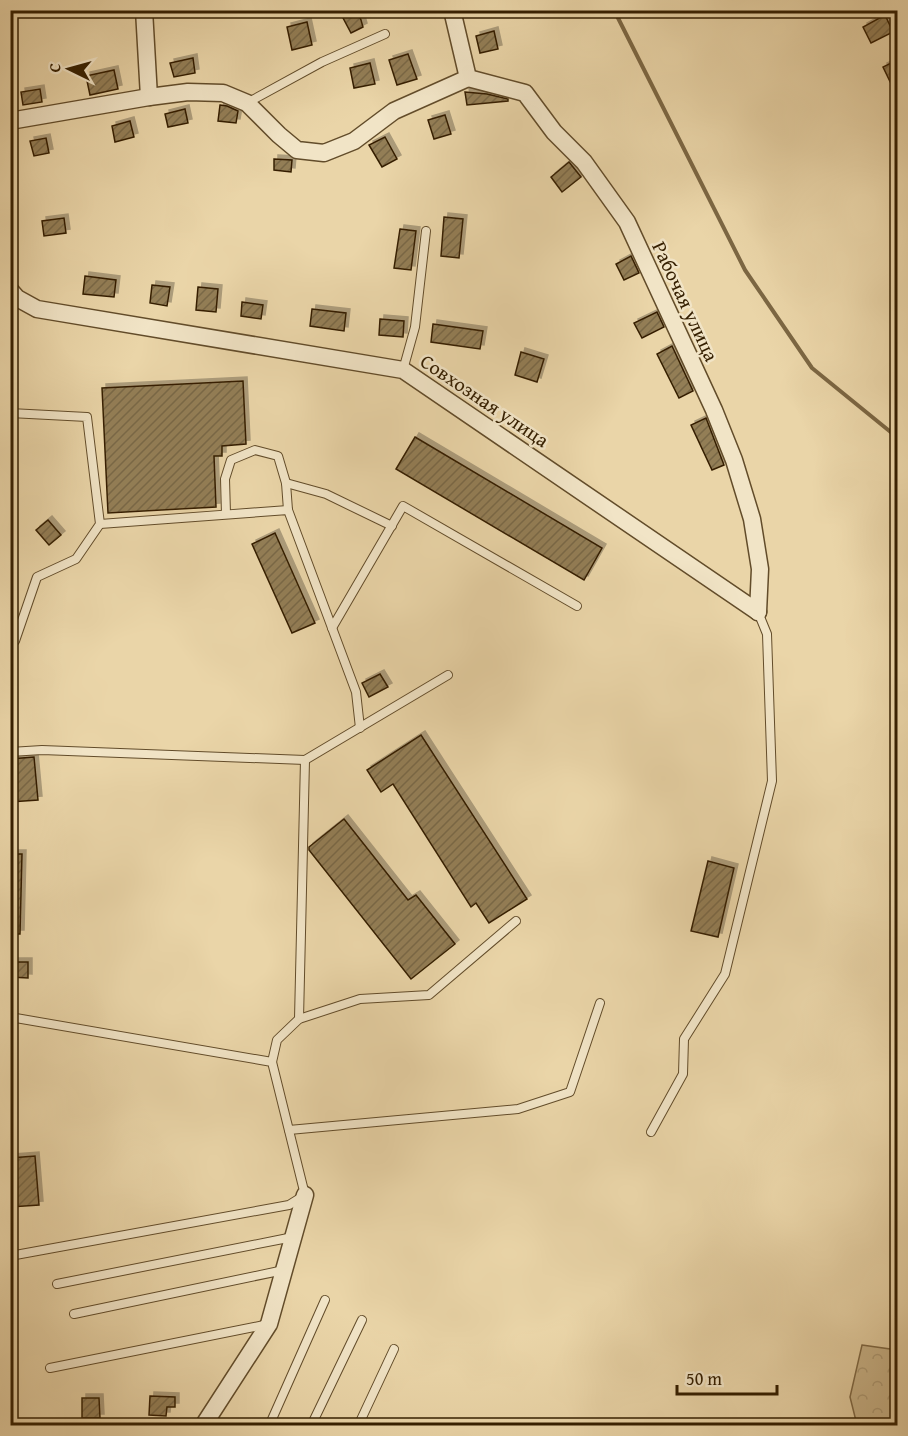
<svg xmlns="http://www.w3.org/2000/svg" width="908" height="1436" font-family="'Gentium Book Plus',serif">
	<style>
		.forest { fill: url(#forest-crowns); stroke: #806a46; stroke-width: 1.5 }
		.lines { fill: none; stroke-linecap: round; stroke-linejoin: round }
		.stream { stroke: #7c6743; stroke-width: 4 }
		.building { fill: url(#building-hatch); stroke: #351f00; stroke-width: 1.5; filter: url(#shadow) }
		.service-casing { stroke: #624c2a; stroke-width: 10 }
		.minor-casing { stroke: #624c2a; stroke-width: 19 }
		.service { stroke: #f1e4c6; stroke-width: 8 }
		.minor { stroke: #f1e4c6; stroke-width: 16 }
		.labels { text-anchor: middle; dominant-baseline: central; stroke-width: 5; stroke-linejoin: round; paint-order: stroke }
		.street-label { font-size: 20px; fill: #351f00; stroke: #f1e4c6 }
	</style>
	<defs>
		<pattern id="forest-crowns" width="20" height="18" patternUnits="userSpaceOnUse" patternTransform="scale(1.5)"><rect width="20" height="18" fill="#cbb68b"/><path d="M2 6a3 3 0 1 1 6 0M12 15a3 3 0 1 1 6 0" fill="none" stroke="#af9c76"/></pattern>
		<pattern id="building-hatch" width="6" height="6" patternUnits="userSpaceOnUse" patternTransform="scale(1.5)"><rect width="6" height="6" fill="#937e57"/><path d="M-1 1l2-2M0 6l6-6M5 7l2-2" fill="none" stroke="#796746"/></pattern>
		<filter id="shadow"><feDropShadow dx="4" dy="-4" stdDeviation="0" flood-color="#0004"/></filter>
	</defs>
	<rect width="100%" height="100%" fill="#ead5a8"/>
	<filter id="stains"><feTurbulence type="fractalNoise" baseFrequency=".00333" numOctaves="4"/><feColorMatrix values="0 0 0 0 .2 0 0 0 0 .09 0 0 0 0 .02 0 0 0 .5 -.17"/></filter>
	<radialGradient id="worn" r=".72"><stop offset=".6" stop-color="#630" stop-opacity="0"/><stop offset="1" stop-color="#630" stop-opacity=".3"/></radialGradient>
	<polygon class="forest" points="862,1345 897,1350 897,1425 857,1425 850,1397"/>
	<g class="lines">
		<polyline class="stream" points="614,10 745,270 812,368 898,438"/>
	</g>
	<g class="building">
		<polygon points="353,10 357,10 361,20 363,27 351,33 342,16"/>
		<polygon points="885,15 893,32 871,43 863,27"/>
		<polygon points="307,22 312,45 292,50 287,27"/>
		<polygon points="494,31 498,49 480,53 476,36"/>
		<polygon points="408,54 417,79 397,85 389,60"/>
		<polygon points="193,58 195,73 174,77 170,63"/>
		<polygon points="897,60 897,96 883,67"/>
		<polygon points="370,63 375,84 354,88 350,68"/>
		<polygon points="114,70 118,89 90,95 86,76"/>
		<polygon points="40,89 42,102 23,105 21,92"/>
		<polygon points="465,92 487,94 508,99 508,101 467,105"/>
		<polygon points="220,105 227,106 238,111 236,123 218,121"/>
		<polygon points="185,109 188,123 168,127 165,114"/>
		<polygon points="445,115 451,134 434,139 428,120"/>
		<polygon points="130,121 134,137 115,142 112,126"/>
		<polygon points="385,137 397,159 382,167 369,145"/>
		<polygon points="46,138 49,153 34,156 30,141"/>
		<polygon points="274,159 292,160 291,172 274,170"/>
		<polygon points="569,162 581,177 562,192 551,177"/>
		<polygon points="444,217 463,219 459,258 441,256"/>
		<polygon points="64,218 66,233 44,236 42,221"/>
		<polygon points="400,229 416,231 411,270 394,268"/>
		<polygon points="631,256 639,273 624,280 616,264"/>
		<polygon points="85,276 116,280 114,297 83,294"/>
		<polygon points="152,285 170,287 167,306 150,303"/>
		<polygon points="198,287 218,289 216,312 196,310"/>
		<polygon points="242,302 263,305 261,319 241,316"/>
		<polygon points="312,309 346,313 344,331 310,326"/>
		<polygon points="657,312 664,327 642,338 634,323"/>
		<polygon points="380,319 404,321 403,337 379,335"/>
		<polygon points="433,324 483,331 480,349 431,342"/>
		<polygon points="672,346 693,391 679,398 657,354"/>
		<polygon points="521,352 544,359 537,382 515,375"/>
		<polygon points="243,381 246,444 222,446 222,456 214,456 216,507 108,513 102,388"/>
		<polygon points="706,418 724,465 712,470 691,425"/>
		<polygon points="415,437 602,548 584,580 396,469"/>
		<polygon points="48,520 61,535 49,545 36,530"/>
		<polygon points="275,533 315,623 292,633 252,544"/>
		<polygon points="380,674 388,687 369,697 362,683"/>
		<polygon points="421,735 527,899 489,923 476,903 471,907 393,784 381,792 367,770"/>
		<polygon points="34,757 38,800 10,802 10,759"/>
		<polygon points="344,819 408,900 416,895 455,944 411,979 309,850 309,847"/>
		<polygon points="10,854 22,854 20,934 10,934"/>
		<polygon points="708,861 734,868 718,937 691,931"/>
		<polygon points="10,962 28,962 28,978 10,977"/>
		<polygon points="35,1156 39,1205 10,1207 10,1158"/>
		<polygon points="150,1396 175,1397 175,1407 167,1407 166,1416 149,1415"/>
		<polygon points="82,1398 99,1398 100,1418 82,1418"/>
	</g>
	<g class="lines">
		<g class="service-casing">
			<g id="service">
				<polyline points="247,103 322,62 385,34"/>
				<polyline points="403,370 415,327 426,231"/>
				<polyline points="10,413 87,417 100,524 76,559 37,577 15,641 10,643"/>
				<polyline points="286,483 326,494 392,526"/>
				<polyline points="226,514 225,479 231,460 255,450 278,456 286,483 288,510"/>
				<polyline points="100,524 288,510 356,692 360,728"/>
				<polyline points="332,628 403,506 577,606"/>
				<polyline points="10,752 42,750 305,760 448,675"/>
				<polyline points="10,1017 272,1062 305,1195 289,1205 10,1256"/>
				<polyline points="299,1019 305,760"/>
				<polyline points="272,1062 277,1040 299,1019 360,999 429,995 516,921"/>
				<polyline points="289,1130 518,1109 570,1092 600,1003"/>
				<polyline points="651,1132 683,1074 684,1039 725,974 772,781 767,634 758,612"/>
				<polyline points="57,1284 293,1237"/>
				<polyline points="74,1314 284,1270"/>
				<polyline points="50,1368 269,1324"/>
				<polyline points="269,1426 325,1300"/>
				<polyline points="311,1426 362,1320"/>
				<polyline points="358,1426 394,1349"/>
			</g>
		</g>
		<g class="minor-casing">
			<g id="minor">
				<polyline points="144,10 149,97"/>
				<polyline points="452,10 468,78 525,93 554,132 584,162 627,222 714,410 734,460 752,519 760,569 758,612"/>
				<polyline points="10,121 149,97 188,92 223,93 247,103 279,135 297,150 324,153 354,141 394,111 468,78"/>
				<polyline points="10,290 17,298 37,309 403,370 758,612"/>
				<polyline points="203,1426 269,1324 305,1195"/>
			</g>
		</g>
		<use href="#service" class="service"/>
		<use href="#minor" class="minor"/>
	</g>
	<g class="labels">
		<g class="street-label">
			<text transform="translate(686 301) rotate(65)">Рабочая улица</text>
			<text transform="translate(485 400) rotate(34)">Совхозная улица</text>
		</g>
	</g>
	<rect width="908" height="1436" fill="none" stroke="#ead5a8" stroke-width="36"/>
	<rect x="12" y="12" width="884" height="1412" fill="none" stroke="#351f00" stroke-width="3"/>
	<rect x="18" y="18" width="872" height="1400" fill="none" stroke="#351f00" stroke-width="1.5"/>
	<g transform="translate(69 69) rotate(275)" stroke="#f1e4c6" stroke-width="4.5" paint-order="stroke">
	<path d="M0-4.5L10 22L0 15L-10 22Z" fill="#351f00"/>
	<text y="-9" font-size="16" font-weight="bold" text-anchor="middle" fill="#351f00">С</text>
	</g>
	<path d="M677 1385v9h100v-9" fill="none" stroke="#351f00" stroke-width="3"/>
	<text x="686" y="1385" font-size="18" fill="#351f00" stroke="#f1e4c6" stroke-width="4.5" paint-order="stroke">50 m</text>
	<rect width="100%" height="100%" filter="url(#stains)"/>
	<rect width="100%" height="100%" fill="url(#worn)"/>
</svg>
